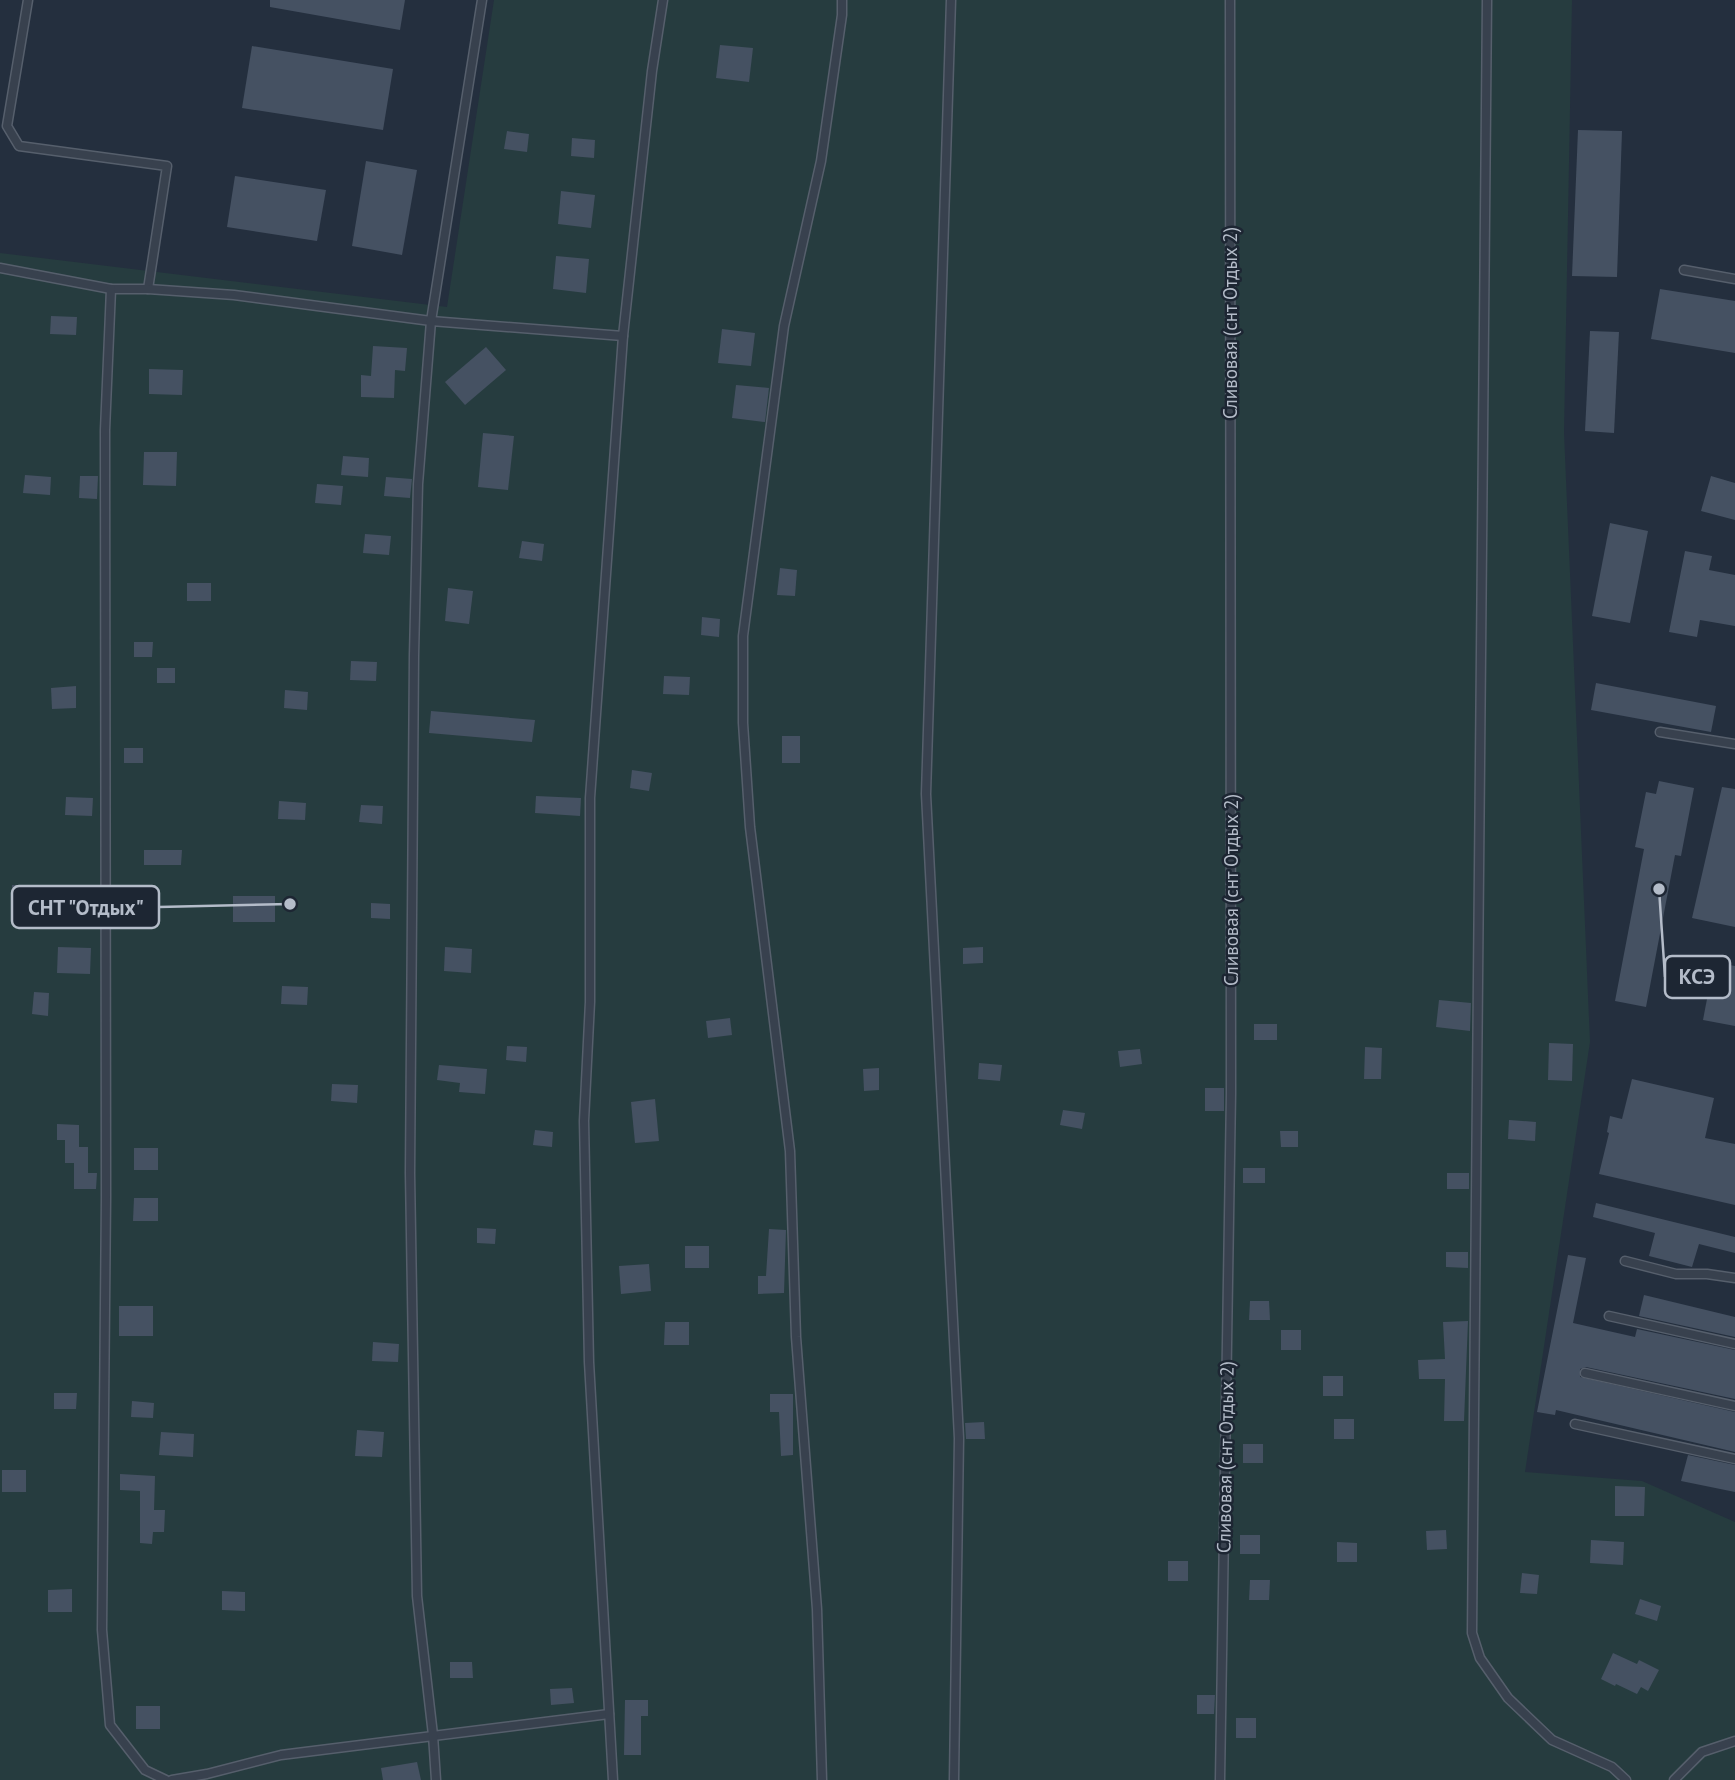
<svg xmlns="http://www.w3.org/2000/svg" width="1735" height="1780" font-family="'PT Sans',sans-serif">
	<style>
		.garden { fill: #263c3f }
		.building { fill: #455162 }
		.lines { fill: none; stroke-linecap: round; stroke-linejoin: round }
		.lane-casing { stroke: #565f6c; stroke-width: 11 }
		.lane { stroke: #38414e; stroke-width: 8 }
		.labels { text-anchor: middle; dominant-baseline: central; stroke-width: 5; stroke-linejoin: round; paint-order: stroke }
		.street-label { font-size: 19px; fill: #b4bcc9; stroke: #1d2633 }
		.leader { fill: none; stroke: #b4bcc9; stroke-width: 2.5 }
		.callout-dot { fill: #b4bcc9; stroke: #1d2633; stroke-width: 2.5 }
		.callout { fill: #1d2633; stroke: #b4bcc9; stroke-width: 2.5 }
		.callout-label { font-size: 21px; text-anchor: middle; font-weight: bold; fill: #b4bcc9 }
	</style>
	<rect width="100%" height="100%" fill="#242f3e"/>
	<polygon class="garden" points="494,0 1572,0 1564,433 1590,1042 1525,1472 1642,1481 1735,1522 1735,1780 0,1780 0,253 447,307"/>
	<g class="building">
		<polygon points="270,0 405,0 400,30 270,7"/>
		<polygon points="720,45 753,48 749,82 716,78"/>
		<polygon points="252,46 393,69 383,130 242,108"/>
		<polygon points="1578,130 1622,131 1617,277 1572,276"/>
		<polygon points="507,131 529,134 527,152 504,149"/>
		<polygon points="572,138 595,140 594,158 571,156"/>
		<polygon points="366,161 417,170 402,255 352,246"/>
		<polygon points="235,176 326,190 317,241 227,227"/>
		<polygon points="561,191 595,195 591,228 558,224"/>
		<polygon points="556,256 589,259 586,293 553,289"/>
		<polygon points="1660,289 1735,301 1735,353 1651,339"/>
		<polygon points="51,316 77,317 76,335 50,334"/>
		<polygon points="722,329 755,333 751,366 718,363"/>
		<polygon points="1590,331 1619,332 1614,433 1585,431"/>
		<polygon points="373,346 407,348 405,371 395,370 394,398 361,397 361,375 371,376"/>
		<polygon points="486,347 506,370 465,405 445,382"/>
		<polygon points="149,369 183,370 182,395 149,394"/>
		<polygon points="736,385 769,388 765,422 732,418"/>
		<polygon points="483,433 514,436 508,490 478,487"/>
		<polygon points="144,452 177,452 176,486 143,485"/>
		<polygon points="343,456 369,458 368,477 341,475"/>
		<polygon points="25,475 51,477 50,495 23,493"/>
		<polygon points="80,476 98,476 97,499 79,498"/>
		<polygon points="1711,476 1735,483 1735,520 1701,511"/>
		<polygon points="386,477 412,479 410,498 384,496"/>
		<polygon points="317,484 343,486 341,505 315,503"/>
		<polygon points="1610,523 1648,531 1630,623 1592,616"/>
		<polygon points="365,534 391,536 389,555 363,553"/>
		<polygon points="522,541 544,544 542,561 519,558"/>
		<polygon points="1685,551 1712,556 1709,570 1735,575 1735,626 1700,620 1697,637 1669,632"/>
		<polygon points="780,568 797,570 795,596 777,595"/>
		<rect x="187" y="583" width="24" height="18"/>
		<polygon points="448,588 473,591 469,624 445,621"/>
		<polygon points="702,617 720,619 719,637 701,635"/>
		<polygon points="134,642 153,642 152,657 134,657"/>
		<polygon points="351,661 377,662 376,681 350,680"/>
		<rect x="157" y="668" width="18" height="15"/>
		<polygon points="664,676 690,677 689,695 663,694"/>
		<polygon points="1596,683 1716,706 1711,732 1591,710"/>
		<polygon points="76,686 76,708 52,709 51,688"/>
		<polygon points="285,690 308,692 307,710 284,708"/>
		<polygon points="431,711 535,720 532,742 429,733"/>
		<rect x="782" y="736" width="18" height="27"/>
		<rect x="124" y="748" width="19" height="15"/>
		<polygon points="632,770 652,773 649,791 630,788"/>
		<polygon points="1659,781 1694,788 1681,856 1675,855 1646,1007 1615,1001 1644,849 1635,847 1646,792 1656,794"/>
		<polygon points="1722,787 1735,789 1735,927 1692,918"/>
		<polygon points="536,796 581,798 580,816 535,813"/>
		<polygon points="66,797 93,798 92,816 65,815"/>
		<polygon points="279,801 306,803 305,820 278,819"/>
		<polygon points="361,805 383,806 382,824 359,822"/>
		<polygon points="144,850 182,850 181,865 144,865"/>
		<polygon points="12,885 61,886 61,899 98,899 98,919 78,920 78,916 12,915"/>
		<rect x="233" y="896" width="42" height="26"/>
		<polygon points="371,903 390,904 390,919 371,918"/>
		<polygon points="58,947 91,948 90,974 57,973"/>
		<polygon points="445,947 472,949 471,973 444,971"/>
		<polygon points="983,947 983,963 963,964 963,948"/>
		<polygon points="1714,962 1735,966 1735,1026 1703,1020"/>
		<polygon points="282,986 308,987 307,1005 281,1004"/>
		<polygon points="34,992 49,993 48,1016 32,1014"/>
		<polygon points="1439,1000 1471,1003 1470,1031 1436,1027"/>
		<polygon points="730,1018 732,1035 708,1038 706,1021"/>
		<rect x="1254" y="1024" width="23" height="16"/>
		<polygon points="1549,1043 1573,1044 1572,1081 1548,1080"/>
		<polygon points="507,1046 527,1047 526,1062 506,1060"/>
		<polygon points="1365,1047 1382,1048 1381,1079 1364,1079"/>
		<polygon points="1140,1049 1142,1064 1120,1067 1118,1051"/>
		<polygon points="979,1063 1002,1065 1000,1081 978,1079"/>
		<polygon points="439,1065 487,1069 485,1094 459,1092 460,1083 437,1080"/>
		<polygon points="879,1068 879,1090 864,1091 863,1069"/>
		<polygon points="1632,1079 1714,1098 1705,1138 1735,1144 1735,1205 1599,1174 1609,1133 1607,1132 1610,1116 1622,1119"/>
		<polygon points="332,1084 358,1085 357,1103 331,1101"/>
		<rect x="1205" y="1088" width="19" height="23"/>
		<polygon points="655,1099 659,1141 635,1143 631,1102"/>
		<polygon points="1063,1110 1085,1113 1082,1129 1060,1125"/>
		<polygon points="1509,1120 1536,1122 1535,1141 1508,1139"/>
		<polygon points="57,1124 79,1125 79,1147 88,1147 88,1173 97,1173 96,1189 74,1189 74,1163 65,1163 65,1140 57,1140"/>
		<polygon points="535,1130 553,1132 552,1147 533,1145"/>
		<polygon points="1280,1131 1298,1131 1298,1147 1281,1147"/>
		<rect x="134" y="1148" width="24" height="22"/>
		<rect x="1243" y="1168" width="22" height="15"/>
		<rect x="1447" y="1173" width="22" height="16"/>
		<polygon points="134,1198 158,1198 158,1221 133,1221"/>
		<polygon points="1596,1203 1735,1237 1735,1253 1699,1244 1692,1267 1649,1256 1655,1233 1593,1217"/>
		<polygon points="477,1228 496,1229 495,1244 477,1243"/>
		<polygon points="769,1229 786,1230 784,1293 758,1294 758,1276 766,1276"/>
		<rect x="685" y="1246" width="24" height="22"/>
		<polygon points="1446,1252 1468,1252 1468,1268 1446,1267"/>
		<polygon points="1568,1255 1586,1258 1573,1323 1635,1337 1637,1329 1735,1350 1735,1399 1586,1367 1580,1369 1580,1377 1735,1412 1735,1452 1556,1410 1555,1415 1537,1412"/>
		<polygon points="649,1264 651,1291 621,1294 619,1266"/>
		<polygon points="1644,1295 1735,1317 1735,1337 1639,1316"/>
		<polygon points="1250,1301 1269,1301 1270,1320 1249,1320"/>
		<rect x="119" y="1306" width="34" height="30"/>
		<polygon points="1468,1321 1464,1421 1444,1421 1445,1379 1419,1379 1418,1360 1445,1359 1443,1322"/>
		<polygon points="665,1322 689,1322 689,1345 664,1345"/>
		<rect x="1281" y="1330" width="20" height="20"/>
		<polygon points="373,1342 399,1344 398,1362 372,1361"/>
		<rect x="1323" y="1376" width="20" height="20"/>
		<polygon points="54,1393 77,1393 76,1409 54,1409"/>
		<polygon points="770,1394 793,1394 793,1455 781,1456 779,1412 770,1412"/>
		<polygon points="132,1401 154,1403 153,1418 131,1417"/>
		<rect x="1334" y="1419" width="20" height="20"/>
		<polygon points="984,1422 985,1439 966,1439 965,1423"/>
		<polygon points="357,1430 384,1432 382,1457 355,1456"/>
		<polygon points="161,1432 194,1434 193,1457 159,1455"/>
		<rect x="1243" y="1444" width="20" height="19"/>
		<polygon points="1688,1455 1735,1465 1735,1492 1681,1481"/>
		<rect x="2" y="1470" width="24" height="22"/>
		<polygon points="120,1474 155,1476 154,1510 165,1510 164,1532 153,1532 152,1544 140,1543 140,1491 120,1490"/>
		<polygon points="1615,1486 1645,1487 1644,1516 1615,1516"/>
		<polygon points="1446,1530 1447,1549 1427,1550 1426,1531"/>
		<rect x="1240" y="1535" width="20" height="19"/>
		<polygon points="1591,1540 1624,1542 1623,1565 1590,1563"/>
		<polygon points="1337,1542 1357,1543 1357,1562 1337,1562"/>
		<rect x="1168" y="1561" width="20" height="20"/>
		<polygon points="1522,1573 1539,1575 1537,1594 1520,1593"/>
		<polygon points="1250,1580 1270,1580 1269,1600 1249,1600"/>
		<polygon points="72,1589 72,1612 48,1612 48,1590"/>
		<polygon points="222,1591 245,1592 245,1611 222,1610"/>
		<polygon points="1640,1599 1661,1606 1657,1621 1635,1614"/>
		<polygon points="1613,1653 1637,1664 1639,1660 1659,1670 1648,1691 1641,1687 1637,1694 1616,1684 1615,1686 1601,1679"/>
		<polygon points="450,1662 472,1662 473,1678 450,1678"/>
		<polygon points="572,1688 574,1703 551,1705 550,1689"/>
		<polygon points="1197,1695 1215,1695 1214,1714 1197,1714"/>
		<polygon points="625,1700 648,1700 648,1716 641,1716 641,1755 624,1755"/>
		<rect x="136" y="1706" width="24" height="23"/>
		<rect x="1236" y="1718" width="20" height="20"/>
		<polygon points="417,1762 421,1780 383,1780 381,1768"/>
	</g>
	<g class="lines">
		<g class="lane-casing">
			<g id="lane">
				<polyline points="28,0 7,126 19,146 167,166 148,289"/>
				<polyline points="951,0 926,794 959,1438 954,1780"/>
				<polyline points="1487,0 1472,1633 1480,1658 1508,1698 1552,1740 1612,1767 1626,1780"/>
				<polyline points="0,268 111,289 148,289 234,295 431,321 623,336"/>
				<polyline points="1684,270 1735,279"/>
				<polyline points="111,289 105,430 106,1197 102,1630 110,1725 145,1770 166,1780"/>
				<polyline points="1660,732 1735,744"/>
				<polyline points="1625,1261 1676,1274 1707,1274 1735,1278"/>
				<polyline points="1609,1316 1735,1344"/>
				<polyline points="1585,1373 1735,1406"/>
				<polyline points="1575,1424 1735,1459"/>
				<polyline points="172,1780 207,1774 281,1755 609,1714"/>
				<polyline points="436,1780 433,1735 417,1596 410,1173 414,656 418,484 431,321 482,0"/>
				<polyline points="613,1780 589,1362 584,1121 590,1002 590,798 623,336 652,71 663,0"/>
				<polyline points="822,1780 817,1609 796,1337 790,1151 750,827 743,723 743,636 784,326 821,161 842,15 842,0"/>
				<polyline points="1220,1780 1231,1093 1230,0"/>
				<polyline points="1674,1780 1702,1752 1735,1741"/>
			</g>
		</g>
		<use href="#lane" class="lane"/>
	</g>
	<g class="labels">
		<g class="street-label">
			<text transform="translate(1230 323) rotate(-90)">Сливовая (снт Отдых 2)</text>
			<text transform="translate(1231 890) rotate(-90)">Сливовая (снт Отдых 2)</text>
			<text transform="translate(1225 1457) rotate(-89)">Сливовая (снт Отдых 2)</text>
		</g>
	</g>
	<path class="leader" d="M290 904L159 907M1659 889L1665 977"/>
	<g class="callout-dot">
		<circle cx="290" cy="904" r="7"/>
		<circle cx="1659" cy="889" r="7"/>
	</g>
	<g class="callout">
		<rect x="12" y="886" width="147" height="42" rx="7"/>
		<rect x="1665" y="956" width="65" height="42" rx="7"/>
	</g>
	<g class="callout-label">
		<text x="86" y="915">СНТ "Отдых"</text>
		<text x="1697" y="984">КСЭ</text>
	</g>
</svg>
